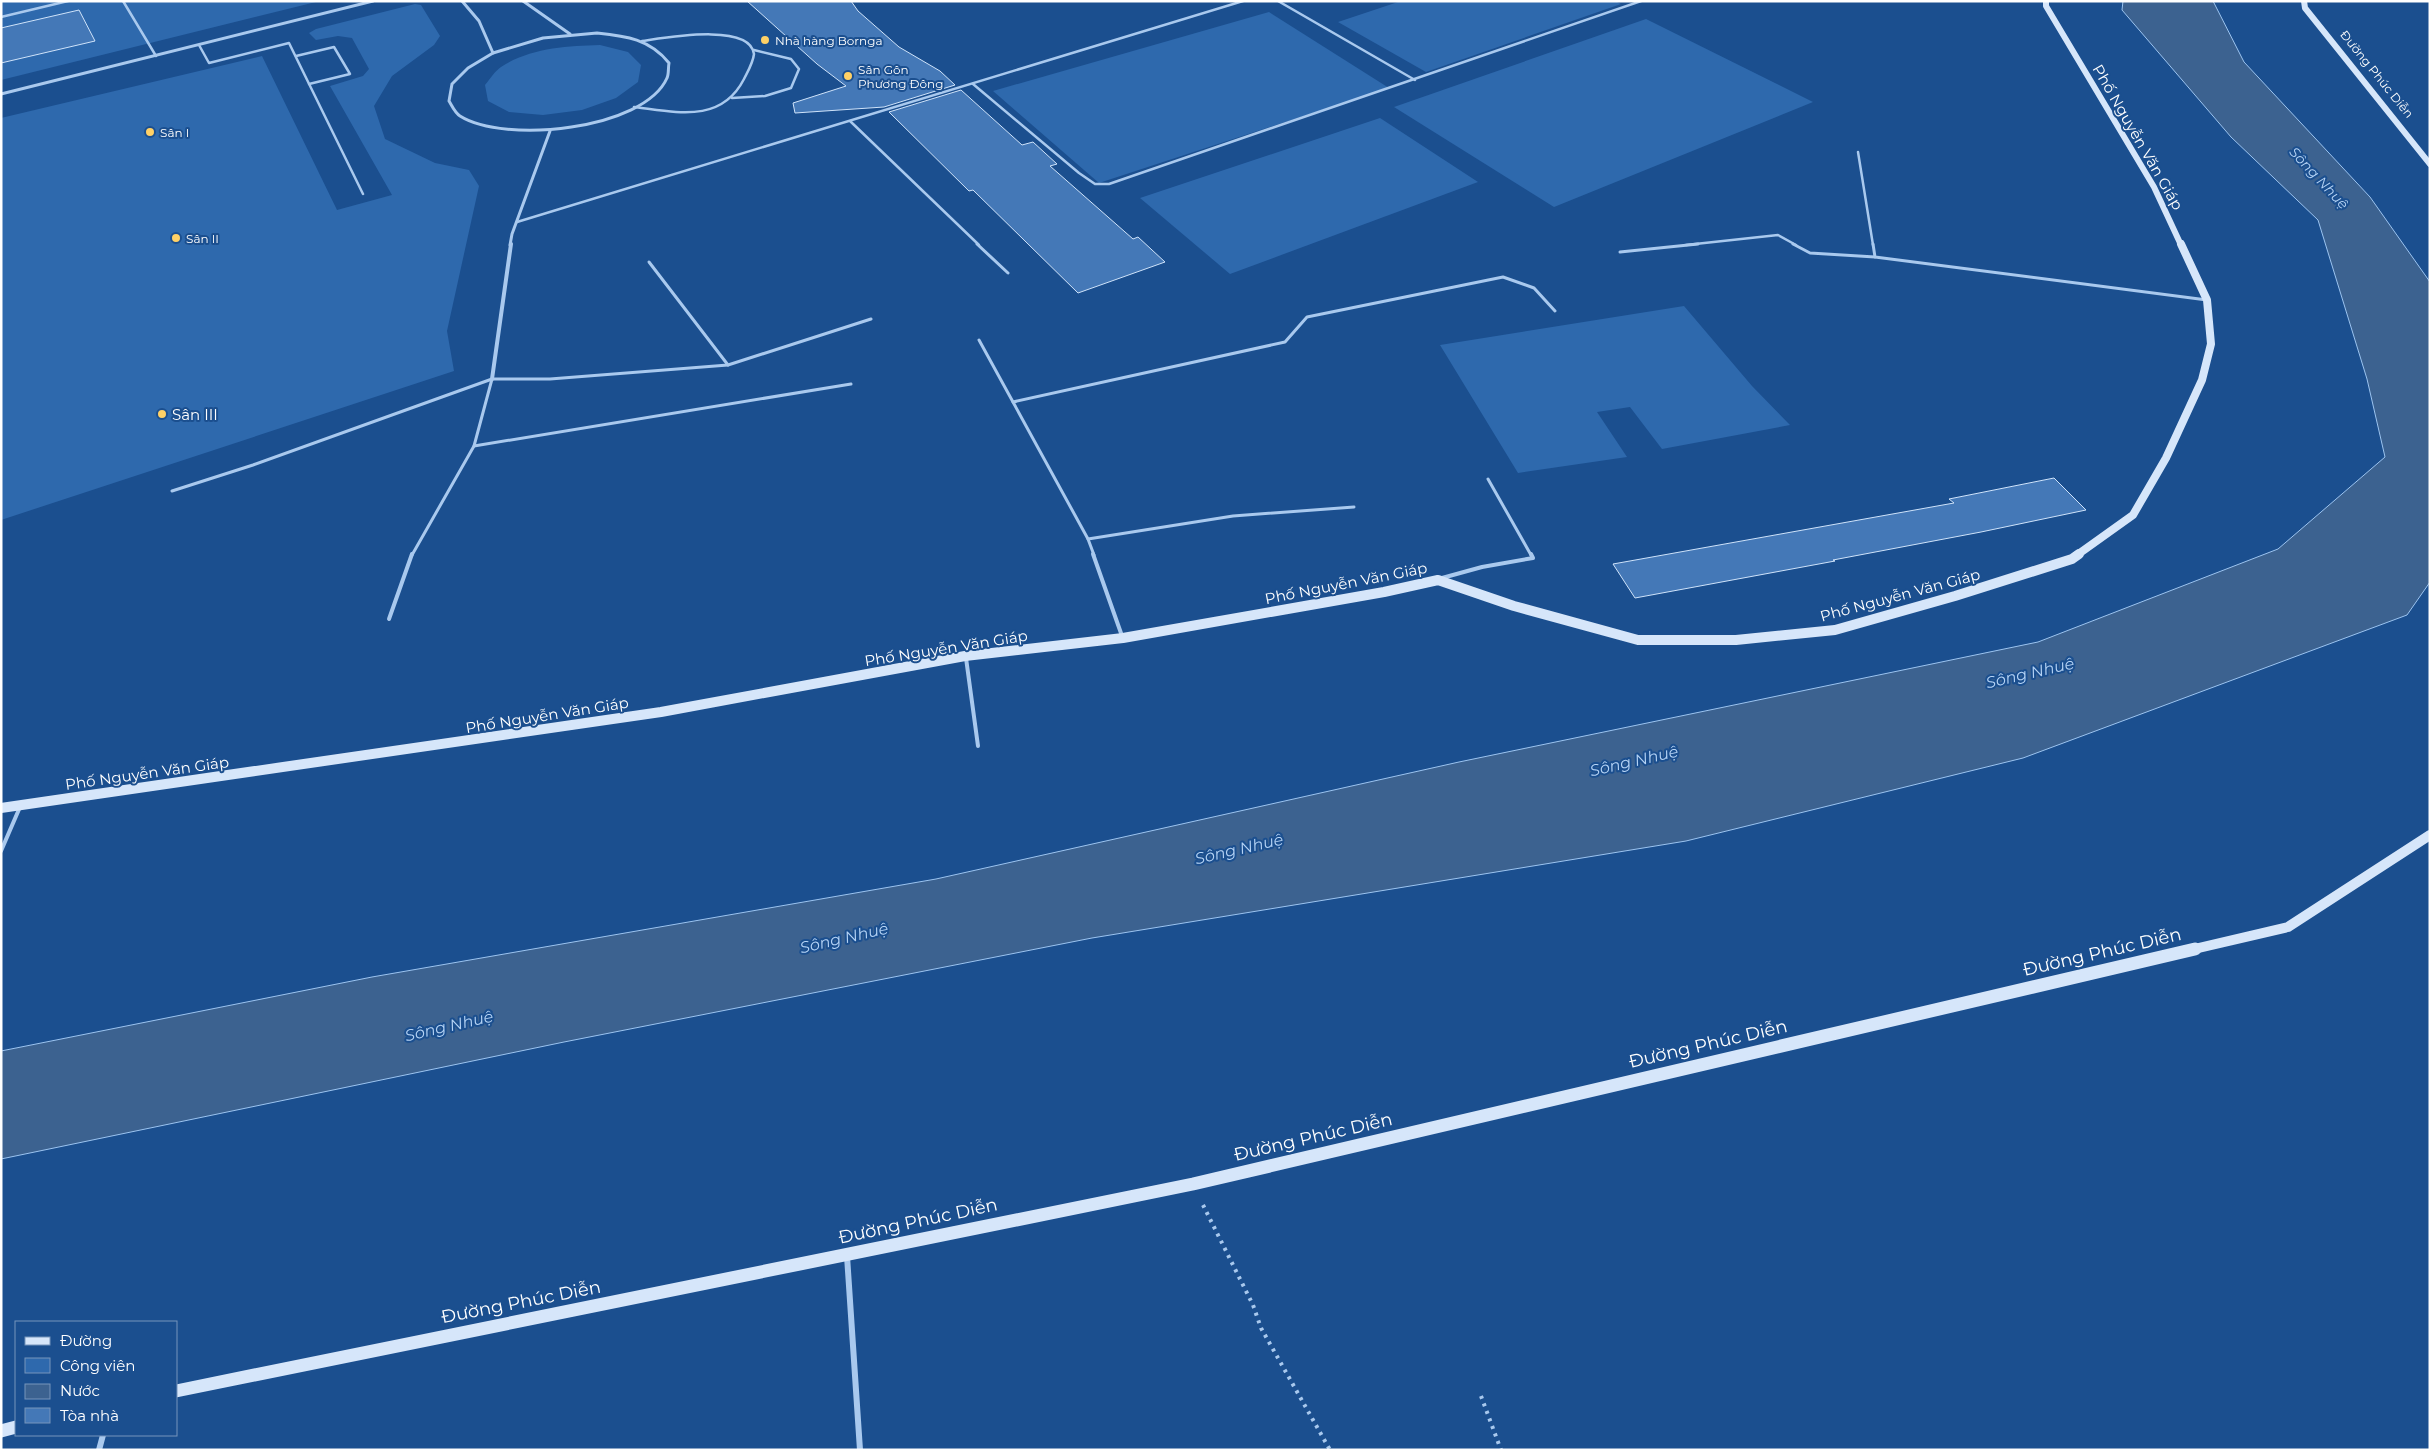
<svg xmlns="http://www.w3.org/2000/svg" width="2431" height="1451" font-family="Montserrat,sans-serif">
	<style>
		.green { fill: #2e69ad }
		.water { fill: #3c6290; stroke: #9cc4f0 }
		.building { fill: #4478b7; stroke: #cfe3fa }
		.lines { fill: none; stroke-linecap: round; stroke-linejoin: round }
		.path { stroke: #a9c9ee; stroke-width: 4; stroke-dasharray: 3 5; stroke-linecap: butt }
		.lane-far2 { stroke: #a9c9ee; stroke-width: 2.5 }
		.lane-far1 { stroke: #a9c9ee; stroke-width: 3 }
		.lane { stroke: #a9c9ee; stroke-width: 4 }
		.street-far2 { stroke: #a9c9ee; stroke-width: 3 }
		.street-far1 { stroke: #a9c9ee; stroke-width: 4 }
		.street { stroke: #a9c9ee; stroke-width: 6 }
		.secondary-far3 { stroke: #d6e6fa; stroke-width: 6 }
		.secondary-far2 { stroke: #d6e6fa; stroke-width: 8 }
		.secondary-far1 { stroke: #d6e6fa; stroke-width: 10 }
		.secondary { stroke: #d6e6fa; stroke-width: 13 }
		.poi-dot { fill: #ffd166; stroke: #1b4f8f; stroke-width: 2 }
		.labels { text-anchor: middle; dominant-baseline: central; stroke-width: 4; stroke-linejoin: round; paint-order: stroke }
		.far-poi-label { font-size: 12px; fill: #fff; stroke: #1b4f8f; text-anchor: start }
		.far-street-label { font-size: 12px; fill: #fff; stroke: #1b4f8f }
		.far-water-label { font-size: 14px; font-style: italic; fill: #b5d3f5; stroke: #1b4f8f }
		.street-label { font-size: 15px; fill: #fff; stroke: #1b4f8f }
		.poi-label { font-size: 15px; fill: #fff; stroke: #1b4f8f; text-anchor: start }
		.water-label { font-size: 16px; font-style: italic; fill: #b5d3f5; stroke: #1b4f8f }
		.near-street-label { font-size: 18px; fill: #fff; stroke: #1b4f8f }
	</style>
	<rect width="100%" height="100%" fill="#1b4f8f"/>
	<g class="green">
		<polygon points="1,1 320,1 1,80"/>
		<polygon points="1401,1 1615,1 1621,4 1426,72 1338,22"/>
		<polygon points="415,4 421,5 440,36 434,45 392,76 374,106 385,139 435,163 469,170 479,186 447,331 454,371 1,520 1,118 262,56 337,210 392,195 330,86 363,76 369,69 352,38 338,36 316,40 309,33 316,29"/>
		<polygon points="1269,12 1389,88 1099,183 993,91"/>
		<polygon points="1646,19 1813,102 1554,207 1394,107"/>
		<path d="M600,45L628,52L641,65L638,82L616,98L582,110L543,115L509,112L488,101L485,85C490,79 495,71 501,67C530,48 566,46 600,45Z"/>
		<polygon points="1380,118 1478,182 1230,274 1140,198"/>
		<polygon points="1684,306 1752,386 1790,425 1662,449 1630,407 1597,412 1627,457 1518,473 1440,345"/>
	</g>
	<polygon class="water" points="2123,1 2213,1 2244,62 2370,197 2430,282 2430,582 2407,615 2023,758 1686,841 1092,938 564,1042 1,1159 1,1051 372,977 936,879 1459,762 2038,642 2278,549 2385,457 2367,379 2318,220 2231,137 2122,10"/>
	<g class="building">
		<polygon points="747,1 851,1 858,11 899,47 940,71 955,85 884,107 795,113 793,103 846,86 817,64"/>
		<polygon points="79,10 95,41 1,63 1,28"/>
		<polygon points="961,90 1022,145 1033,142 1057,164 1050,166 1133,239 1138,237 1165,262 1078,293 973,190 969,191 889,112"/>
		<polygon points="2054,478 2086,510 1981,532 1833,560 1835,561 1635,598 1613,564 1954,503 1949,499"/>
	</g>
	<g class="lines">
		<g class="path">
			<polyline points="1203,1205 1253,1305 1261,1328 1330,1450"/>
			<polyline points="1481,1396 1501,1450"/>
		</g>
		<g class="lane-far2">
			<polyline points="123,1 156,56"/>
			<polyline points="1278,1 1415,80"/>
			<polyline points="1,17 68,1"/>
			<polyline points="199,45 209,63 289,43 363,194"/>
			<polyline points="296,56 334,47 350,74 309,84"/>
			<polyline points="973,84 1079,173 1095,184 1109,184 1641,1"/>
			<polyline points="732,98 765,96 791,88 799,69 791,59 754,50"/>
			<path d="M634,107C676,112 721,124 744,79C748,71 753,63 754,54C750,22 664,38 642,41"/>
			<polyline points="850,121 979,245"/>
			<polyline points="1858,152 1873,245"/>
			<polyline points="517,222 1243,1"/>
			<polyline points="1686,245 1778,235 1796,245"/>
		</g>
		<g class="lane-far1">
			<polyline points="977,244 1008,273"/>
			<polyline points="1793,244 1810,253 1875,257"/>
			<polyline points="1873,244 1875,257 2207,300"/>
			<polyline points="1620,252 1698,244"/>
			<polyline points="649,262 728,365"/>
			<polyline points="979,340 1088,539 1094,555"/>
			<polyline points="1013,402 1285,342 1307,317 1503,277 1534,288 1555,311"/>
			<polyline points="474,446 851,384"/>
			<polyline points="1488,479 1531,555"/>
			<polyline points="172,491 253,465 492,379 550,379 728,365 871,319"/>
			<polyline points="1088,539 1233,516 1354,507"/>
			<polyline points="412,555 474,446 492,379"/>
		</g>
		<g class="lane">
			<polyline points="1093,554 1122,636"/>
			<polyline points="1442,578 1482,567 1533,558 1531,554"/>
			<polyline points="389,619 412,554"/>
			<polyline points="966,658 978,746"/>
			<polyline points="1,851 20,807"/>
		</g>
		<g class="street-far2">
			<polyline points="462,1 479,21 493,53"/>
			<polyline points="523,1 570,34"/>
			<path d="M597,33C626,36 650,39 669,63C668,68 669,74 667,78C644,130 504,144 460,116C455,113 452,106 449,101L452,84L468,68L493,53L543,38Z"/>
			<polyline points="1,94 373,1"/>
			<polyline points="510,245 512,234 550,131"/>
		</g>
		<polyline class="street-far1" points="492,379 511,244"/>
		<g class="street">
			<polyline points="847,1256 860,1450"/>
			<polyline points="99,1450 103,1435"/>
		</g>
		<g class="secondary-far3">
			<polyline points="2046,1 2046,6 2154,187 2181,245"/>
			<polyline points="2304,1 2305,8 2430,164"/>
		</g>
		<polyline class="secondary-far2" points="2077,555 2133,515 2166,458 2202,380 2211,344 2207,300 2181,244"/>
		<g class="secondary-far1">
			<polyline points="1,808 661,712 965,656 1123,638 1384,592 1438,580 1514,606 1638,640 1736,640 1835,630 1955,596 2072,559 2079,554"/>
			<polyline points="2190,950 2288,927 2430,835"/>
		</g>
		<g class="secondary">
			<polyline points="176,1391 1193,1184 2195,949"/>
			<polyline points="1,1431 16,1427"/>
		</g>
	</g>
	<g class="poi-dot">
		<circle cx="765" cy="40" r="5"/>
		<circle cx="848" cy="76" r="5"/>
		<circle cx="150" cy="132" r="5"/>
		<circle cx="176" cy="238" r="5"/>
		<circle cx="162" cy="414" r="5"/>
	</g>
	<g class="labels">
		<g class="far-poi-label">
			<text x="775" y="40">Nhà hàng Bornga</text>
			<text x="858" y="69">Sân Gôn<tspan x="858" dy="14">Phương Đông</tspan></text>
			<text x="160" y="132">Sân I</text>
			<text x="186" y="238">Sân II</text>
		</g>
		<g class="far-street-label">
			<text transform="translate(2377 74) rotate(51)">Đường Phúc Diễn</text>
		</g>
		<g class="far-water-label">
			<text transform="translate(2319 178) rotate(47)">Sông Nhuệ</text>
		</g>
		<g class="street-label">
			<text transform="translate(2138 137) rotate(60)">Phố Nguyễn Văn Giáp</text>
			<text transform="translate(1346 583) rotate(-11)">Phố Nguyễn Văn Giáp</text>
			<text transform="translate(1900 595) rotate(-15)">Phố Nguyễn Văn Giáp</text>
			<text transform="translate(946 648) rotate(-9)">Phố Nguyễn Văn Giáp</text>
			<text transform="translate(547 715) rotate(-9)">Phố Nguyễn Văn Giáp</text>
			<text transform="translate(147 773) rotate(-8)">Phố Nguyễn Văn Giáp</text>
		</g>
		<g class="poi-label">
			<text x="172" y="414">Sân III</text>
		</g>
		<g class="water-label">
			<text transform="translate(2030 673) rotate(-13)">Sông Nhuệ</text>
			<text transform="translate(1634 761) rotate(-13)">Sông Nhuệ</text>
			<text transform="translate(1239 849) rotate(-13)">Sông Nhuệ</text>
			<text transform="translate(844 938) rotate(-13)">Sông Nhuệ</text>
			<text transform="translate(449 1026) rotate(-13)">Sông Nhuệ</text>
		</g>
		<g class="near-street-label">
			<text transform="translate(2102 952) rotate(-13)">Đường Phúc Diễn</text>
			<text transform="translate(1708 1044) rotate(-13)">Đường Phúc Diễn</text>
			<text transform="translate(1313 1137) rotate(-13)">Đường Phúc Diễn</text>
			<text transform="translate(918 1221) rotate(-12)">Đường Phúc Diễn</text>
			<text transform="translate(521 1302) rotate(-11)">Đường Phúc Diễn</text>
		</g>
	</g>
	<rect width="2431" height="1451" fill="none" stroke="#ffffff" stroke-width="5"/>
	<rect x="15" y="1321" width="162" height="115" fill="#1b4f8f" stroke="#7695bc"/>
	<rect x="25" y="1337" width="25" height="8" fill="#d6e6fa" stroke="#7695bc"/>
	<text x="60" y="1346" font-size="15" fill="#ffffff">Đường</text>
	<rect x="25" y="1358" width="25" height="15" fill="#2e69ad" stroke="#7695bc"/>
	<text x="60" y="1371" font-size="15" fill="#ffffff">Công viên</text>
	<rect x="25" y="1384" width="25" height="15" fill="#3c6290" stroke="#7695bc"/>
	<text x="60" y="1396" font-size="15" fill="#ffffff">Nước</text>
	<rect x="25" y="1408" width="25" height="15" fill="#4478b7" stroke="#7695bc"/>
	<text x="60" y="1421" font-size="15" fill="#ffffff">Tòa nhà</text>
</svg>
